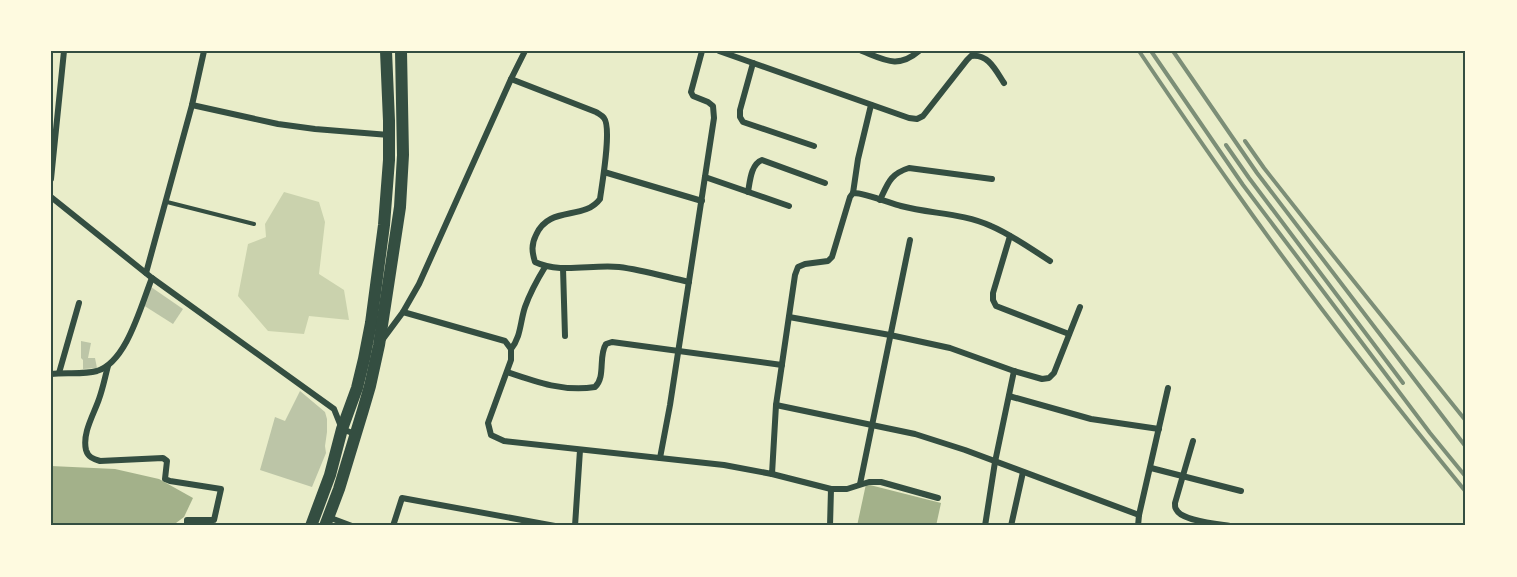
<svg xmlns="http://www.w3.org/2000/svg" width="1517" height="577" font-family="'Alegreya Sans',sans-serif">
	<style>
		.green { fill: #cad2ad }
		.water { fill: #a3b18a }
		.building { fill: #bcc5a7 }
		.lines { fill: none; stroke-linecap: round; stroke-linejoin: round }
		.service { stroke: #344e41; stroke-width: 4 }
		.minor { stroke: #344e41; stroke-width: 6 }
		.trunk { stroke: #344e41; stroke-width: 12 }
		.rail { stroke: #7c8e77; stroke-width: 4 }
		.neatline { fill: none; stroke: #344e41; stroke-width: 2 }
	</style>
	<rect width="100%" height="100%" fill="#e9edc9"/>
	<polygon class="green" points="284,192 319,202 325,222 319,274 344,290 349,320 309,316 304,334 268,331 238,296 248,244 266,237 265,224"/>
	<g class="water">
		<polygon points="51,466 115,469 159,479 193,498 184,517 172,526 51,526"/>
		<polygon points="866,484 941,503 936,526 857,526"/>
	</g>
	<g class="building">
		<polygon points="151,287 183,309 173,324 143,305"/>
		<polygon points="81,341 91,343 88,358 95,358 97,368 83,369 83,360 81,358"/>
		<polygon points="300,391 325,412 327,419 327,432 325,446 326,453 312,487 260,470 275,417 285,421"/>
	</g>
	<g class="lines">
		<polyline class="service" points="167,202 254,224"/>
		<g class="minor">
			<path d="M719,51L909,118L917,119L923,116L967,60L971,56C988,53 996,71 1004,83"/>
			<path d="M862,51C885,60 898,69 919,51"/>
			<polyline points="753,63 740,110 740,117 743,122 814,146"/>
			<path d="M511,79L596,112C599,114 602,115 604,118C612,128 602,184 600,199C584,221 549,205 536,235C531,245 532,252 535,262C560,274 592,264 619,267C643,270 666,277 689,282"/>
			<polyline points="192,105 278,124 315,129 389,135"/>
			<polyline points="604,172 702,201"/>
			<polyline points="705,177 789,206"/>
			<polyline points="51,179 64,51"/>
			<path d="M748,192C750,181 751,164 762,160L825,183"/>
			<polyline points="853,193 858,159 871,105"/>
			<polyline points="51,197 152,278 334,409 342,429 355,434"/>
			<path d="M880,200C888,183 890,174 909,168L992,179"/>
			<polyline points="1010,236 993,293 993,300 996,306 1069,334"/>
			<polyline points="563,268 565,336"/>
			<polyline points="146,273 192,105 204,51"/>
			<path d="M403,312L505,341L511,349V360L488,423L491,435L504,441L724,465L772,474L776,405L795,275L798,267L805,264L828,261L832,257L850,197L853,193C862,192 890,203 901,206C931,214 963,213 991,226C1012,235 1031,249 1050,261"/>
			<polyline points="789,317 890,335 950,348 1014,371 1042,379 1049,378 1054,373 1080,307"/>
			<polyline points="383,339 403,312 419,284 511,79 525,51"/>
			<path d="M511,349C521,337 520,322 525,307C530,293 537,280 545,267"/>
			<path d="M108,366C105,377 103,388 99,399C94,414 82,433 86,450C88,457 93,459 100,461L163,458L167,461L165,479L170,481L221,489L214,520H187V526"/>
			<path d="M507,372C536,382 564,392 595,387C606,377 598,356 606,344L612,342L782,365"/>
			<polyline points="59,373 79,303"/>
			<path d="M51,374C66,372 82,375 97,371C127,362 141,305 152,278"/>
			<polyline points="1009,396 1091,419 1159,429"/>
			<polyline points="776,405 915,434 965,450 1139,515 1168,388"/>
			<path d="M1193,441L1175,503C1175,508 1175,508 1178,512C1186,521 1217,524 1230,526"/>
			<polyline points="660,458 670,405 714,118 713,106 708,102 693,96 691,92 702,51"/>
			<polyline points="1151,468 1241,491"/>
			<polyline points="772,474 831,489 847,489 869,482 881,482 938,498"/>
			<polyline points="860,484 910,240"/>
			<polyline points="328,517 352,526"/>
			<polyline points="393,526 402,498 555,526"/>
			<polyline points="575,526 580,450"/>
			<polyline points="830,526 831,489"/>
			<polyline points="985,526 995,462 1014,371"/>
			<polyline points="1011,526 1023,472"/>
			<polyline points="1138,526 1139,515"/>
		</g>
		<g class="trunk">
			<polyline points="311,526 330,475 342,429 357,388 364,359 371,323 384,225 389,160 389,121 386,51"/>
			<polyline points="325,526 339,489 363,410 370,386 379,345 400,207 403,155 401,51"/>
		</g>
		<g class="rail">
			<path d="M1139,51C1170,97 1202,144 1234,189C1307,293 1386,394 1466,492"/>
			<polyline points="1151,51 1243,185 1430,433 1466,477"/>
			<polyline points="1173,51 1257,173 1466,447"/>
			<polyline points="1245,141 1264,168 1320,239 1466,421"/>
			<polyline points="1226,145 1249,178 1403,383"/>
		</g>
	</g>
	<rect width="1517" height="577" fill="none" stroke="#fefae0" stroke-width="105"/>
	<rect x="52" y="52" width="1412" height="472" class="neatline"/>
</svg>
